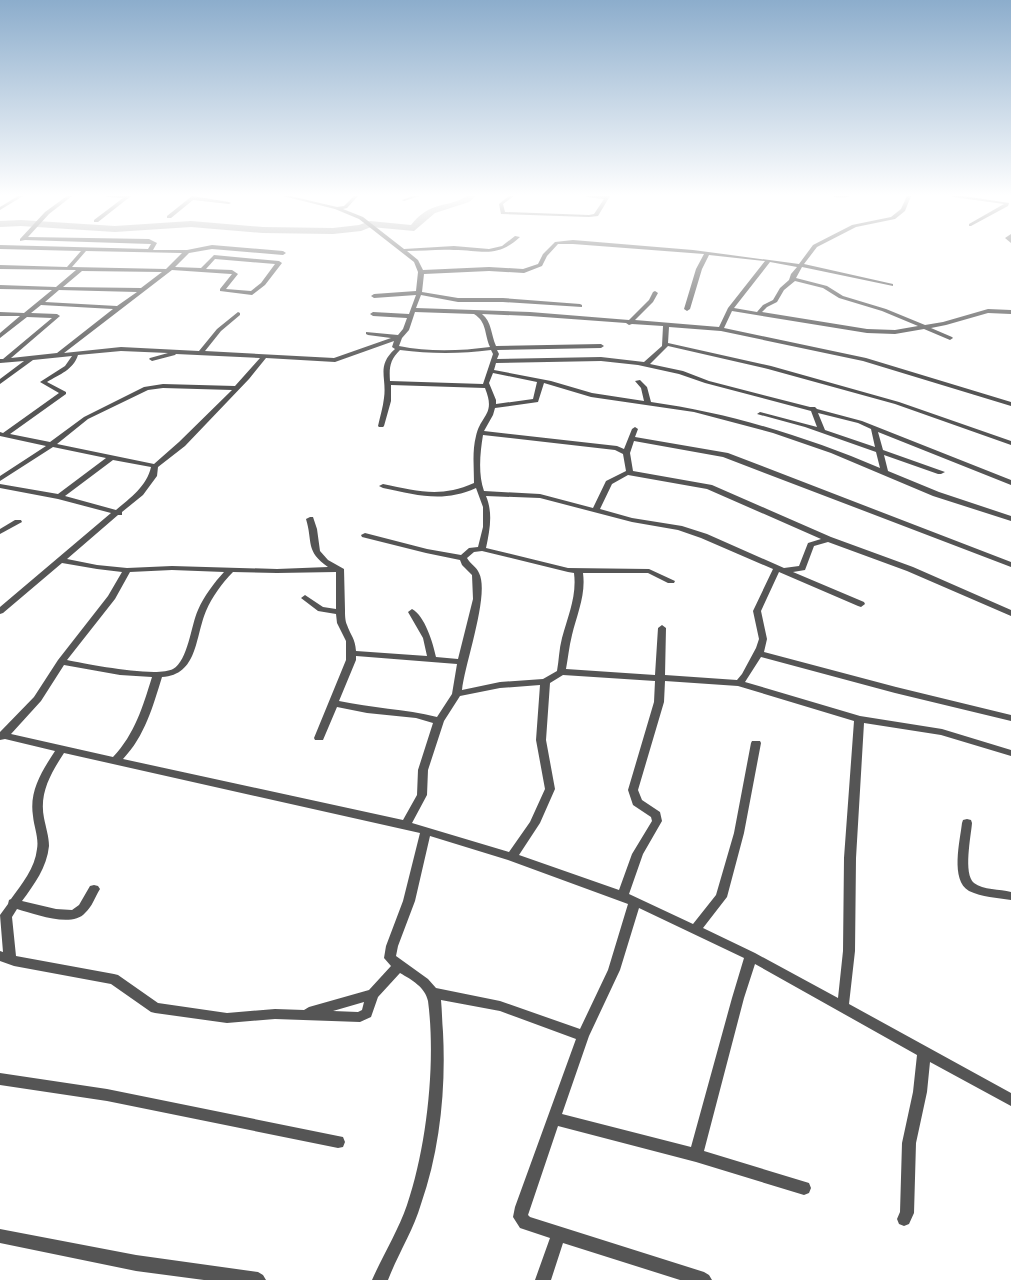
<svg xmlns="http://www.w3.org/2000/svg" width="1011" height="1280" font-family="Raleway,sans-serif">
	<style>
		.lines { fill: none; stroke-linecap: round; stroke-linejoin: round }
		.river { fill: #a3a3a3; fill-rule: evenodd }
		.minor { fill: #555; fill-rule: evenodd }
	</style>
	<rect width="100%" height="100%" fill="#fff"/>
	<g class="lines">
		<path class="river" d="M467,196H476L469,202L435,213L414,231L371,227L361,231L333,234L263,233L191,227L115,232L21,226L0,227V221L21,220L115,226L191,221L263,227L333,228L359,225L370,221L411,225C431,200 446,209 467,196Z"/>
		<g class="minor">
			<polygon points="18,196 23,196 0,210 0,207"/>
			<path d="M67,196H72L49,214L28,237L149,239L157,243L153,250H187L212,245L283,251L286,253L283,255L212,249L189,253L175,267L201,268L214,255L279,261L282,263L265,285L252,295L220,291V289L232,274H231L172,270L64,353L121,347L199,351L217,329L238,312L240,313V315L221,331L205,351L334,358L391,338L368,335L366,334V332L398,335L403,329L407,318L373,316L370,314L373,312L409,314L416,295L374,298L371,296L374,294L416,291L418,272L414,262L359,219L335,209L283,196H290L337,207L344,206L354,196H358L347,208L343,209L363,217L404,249L454,246L489,249L502,246L515,236L520,237C496,259 482,250 454,250C438,249 423,251 407,251L418,260L423,270L489,267L523,269L538,264L543,254L555,242L573,240L693,250L799,264L813,245L852,225L891,217L901,209L907,196H911L905,211L895,219L856,227L817,247L804,264L893,284V286L802,267L796,278L827,286L843,296L886,309L925,325L943,322L988,309L1011,310V314L988,313L946,325L931,328L952,337L953,338L950,340L924,329L895,334L867,333L732,311L724,328L866,358L1011,402V406L863,361L721,331L669,327L668,343L771,366L899,402L1011,441V445L895,404L768,369L668,346L650,364L683,371L709,381L810,407H815L817,409L862,421L1011,480V485L878,432L883,450L945,472L941,474H938L884,455L888,471L939,492L1011,516V521L933,496L831,453L773,433L694,412L591,397L544,383L538,402L495,408L493,415L484,431L617,446L624,449L632,429L635,427L638,429L635,437L728,453L1011,562V567L723,457L634,441L630,453L633,471L712,485L831,537L913,567L1011,610V616L907,571L828,542L814,546L805,570L793,572L864,602L865,604L861,607L858,606L779,572L761,611L767,639L764,652L896,687L1011,715V721L895,693L761,657L745,682L860,716L942,729L1011,750V756L941,735L864,723L856,858L855,951L849,1004L1011,1093V1106L930,1062L927,1092L916,1143L914,1213L909,1224L904,1226L899,1224L897,1219L900,1212L902,1143L913,1092L917,1055L755,964L744,998L704,1151L809,1183L811,1188L809,1193L804,1195L696,1162L558,1126L528,1215L530,1217L704,1272L709,1275L712,1280H680L563,1243L551,1280H535L550,1238L520,1228L513,1217L515,1207L576,1039L500,1011L441,1000C442,1010 442,1021 443,1032C446,1089 440,1150 421,1204C413,1231 398,1254 388,1280H372C383,1255 398,1231 407,1205C427,1146 436,1062 428,1001C425,987 412,980 400,973L378,997L371,1017L360,1022L275,1019L227,1023L155,1013L151,1012L111,984L14,966L0,961V951L3,952L0,915L8,904L9,900L11,899C22,884 35,868 37,849C39,838 34,827 33,816C29,791 42,771 55,751L5,739L0,740V732L34,697L58,660L108,596L122,572L97,569L62,563L3,613L0,614V607L111,513L58,499L0,488V484L58,494L106,458L53,447L0,481V476L46,446L0,436V432L3,433L59,393L40,382L65,366L72,356L33,360L0,384V379L24,361L0,363V359H3L52,318L27,317L0,338V333L20,316H0V312L24,313L52,290L0,289V285L56,287L76,270L0,269V265L67,267L81,251L0,249V245L148,249L151,244L25,240L20,241V239L45,212ZM558,244H573L704,254L696,269L684,309L687,311L690,309L702,269L709,255L765,261L728,308L719,327L635,320L653,302L658,293L655,291L653,292L649,300L629,320L530,312L416,308L421,295L458,302H503L582,307V305L580,304L503,298H458L422,292L424,274L489,271L524,273L542,266L547,256ZM86,251L182,253L166,269L72,267ZM215,259L275,264L261,283L251,291L226,289L238,274L232,270L206,269ZM770,262L797,267L791,274L789,280L780,288L773,300L763,305L757,312L734,308ZM82,271L162,272L141,288L63,287ZM795,281L823,288L839,298L882,311L918,326L895,330L867,329L762,312L767,307L777,302L784,290ZM59,290L137,292L117,306L45,302ZM41,305L113,309L57,353L11,358L60,316L57,314L31,313ZM415,312L474,314C487,322 484,333 490,347C460,351 428,352 399,346L402,338L409,330ZM482,314L530,316L626,323L629,325L632,324L663,326L662,346L644,362L601,357L497,359L499,354L497,350L601,348L604,346L601,344L496,346C491,335 492,322 482,314ZM394,341L392,347L395,349C376,366 387,377 384,398C383,407 380,417 378,426L379,427H383L384,426L391,401V385L485,388C496,415 481,414 476,436C472,451 474,467 474,483C440,498 418,491 383,484L379,486L383,488C417,495 443,503 476,488L483,507V527L478,547L469,548L461,555L427,549L365,533L361,535L362,537L426,553L460,560L462,565L472,575L473,599L458,659L436,657C433,643 425,616 412,609L408,612L423,638L427,656L356,651C355,638 351,636 347,625C345,621 345,614 345,610L344,569L328,560L320,551L317,529L313,517H310L306,519C313,542 305,551 328,567L277,569L172,566L127,568L97,565L67,559L118,515H122V512L143,495L157,476L158,467L185,446L249,379L266,358L335,362ZM400,350C430,354 461,354 491,350L493,354L483,384L390,381C389,367 390,360 400,350ZM121,351L168,353L150,358L149,359L152,361L175,355L176,354L260,358L235,386L163,384L144,387L84,417L50,442L10,434L66,394V392L47,382C60,374 73,370 78,355ZM601,361L638,365L679,374L705,383L811,411L817,427L760,412L757,414L805,427L876,452L880,468C807,437 730,413 651,402L647,387L640,380L635,381L641,388L644,401L592,393L551,381L494,370L496,363ZM493,373L537,382L533,399L496,404V400L489,383ZM163,388L232,390L179,442L154,464L57,444L88,419L148,390ZM818,413L858,423L871,429L875,447L825,430ZM483,435L615,450L623,454L626,471L606,481L593,508L540,494L484,491C478,474 480,453 483,435ZM113,460L151,467C147,486 130,498 116,510L65,496ZM628,475L707,489L821,539L808,543L799,566L784,568L707,534L682,526L632,518L600,509L612,484ZM486,496L540,498L632,522L678,530L701,538L773,569L753,611L759,639L756,648L742,674L737,680L665,675L666,628L662,625L658,628L655,675L566,669C568,658 569,647 572,635C577,614 586,595 583,573H648L668,583H674L675,581L649,569L568,568L486,548C490,529 493,513 486,496ZM482,551L568,572L574,573C577,596 568,616 562,638C559,649 559,660 557,671L543,679L500,682L462,690C465,663 490,594 479,573C477,567 470,564 467,558L474,552ZM172,570L224,572C214,583 204,596 198,610C191,625 188,661 173,669C156,678 88,664 67,660L115,599L130,572ZM233,572L277,573L336,572V609L323,607L305,595L301,598L318,611L336,614L337,623L346,641V660L314,738L315,740H323L337,707L367,713L416,718L433,723L418,770L417,795L403,820L123,759C145,736 153,706 162,677C198,675 195,637 206,611C212,597 222,583 233,572ZM356,656L457,664L452,694L437,717C405,709 371,708 339,701L356,660ZM64,665L120,675L152,677C143,706 135,734 113,757L11,734L41,701ZM563,675L655,681L654,702L628,790L633,805L651,817L652,821L632,854L619,890L519,855L540,823L555,789L546,740L550,683ZM665,681L738,686L854,721L844,858L843,951L838,998L755,953L703,928L727,897L744,833L761,743L760,741H752L751,743L734,833L716,895L693,924L629,894L643,854L662,821L660,812L642,800L638,790L664,702ZM540,685L536,740L545,789L530,822L509,852L412,823L427,795L428,770L444,721L460,696L500,688ZM64,753L420,833L403,901L386,946L384,958L391,966L369,990L309,1007L304,1010L275,1009L227,1013L158,1003L118,975L114,974L16,956L12,917L17,909C34,914 72,928 85,913C92,907 95,897 100,889L98,886L94,885L90,886L79,905L72,910L56,909L22,901C34,885 47,867 49,846C49,837 46,828 44,818C39,793 51,773 64,753ZM430,836L508,860L628,904L608,970L580,1029L500,1001L436,988L428,979L396,956L398,946L415,901ZM639,908L744,958L732,998L691,1147L562,1114L589,1036L620,970ZM364,1002L362,1010L358,1012L333,1011Z"/>
			<polygon points="106,196 131,196 98,222 94,222 94,220 123,198 108,197"/>
			<polygon points="192,196 229,202 231,203 229,204 193,200 171,218 167,218 167,216"/>
			<polygon points="413,196 419,196 404,201 402,200"/>
			<polygon points="509,196 514,196 503,204 505,212 589,215 594,214 604,199 587,197 585,196 610,196 598,216 589,217 501,214 499,204"/>
			<path d="M833,196H849C846,198 836,198 833,196Z"/>
			<polygon points="951,196 963,196 1009,203 1008,206 971,226 969,226 969,224 1004,204 953,197"/>
			<polygon points="1011,234 1011,243 1005,238"/>
			<polygon points="15,520 21,520 22,522 0,534 0,529"/>
			<path d="M967,819L971,820L972,823C971,836 963,874 974,883C983,890 1000,889 1011,892V900C997,898 982,897 969,891C950,880 960,841 962,823L963,820Z"/>
			<polygon points="0,1073 107,1089 338,1136 343,1137 345,1142 343,1147 338,1148 107,1101 0,1085"/>
			<polygon points="0,1229 136,1255 258,1272 263,1275 266,1280 204,1280 136,1271 0,1243"/>
		</g>
	</g>
	<linearGradient id="sky" x2="0" y2="1"><stop stop-color="#8cadcc"/><stop offset="0.52" stop-color="#fff"/><stop offset="1" stop-color="#fff" stop-opacity="0"/></linearGradient>
	<rect width="1011" height="375" fill="url(#sky)"/>
</svg>
